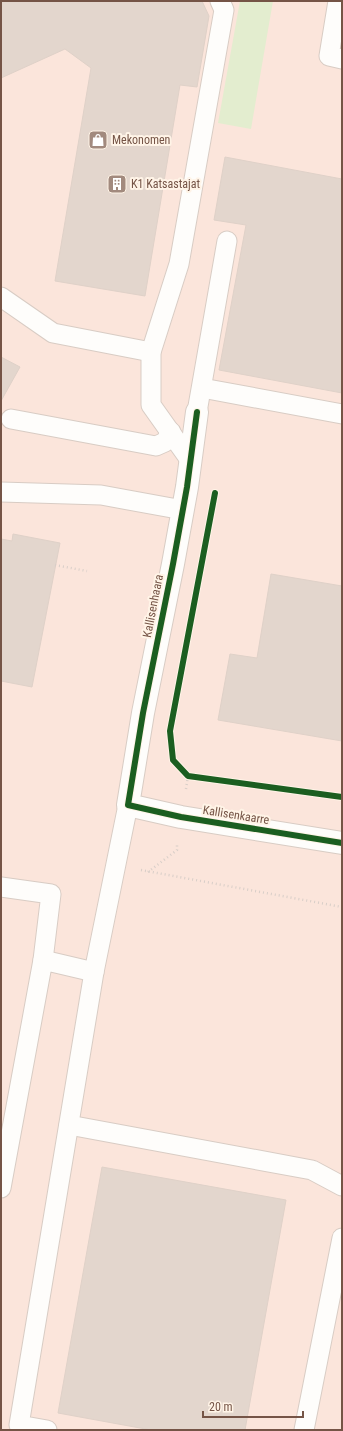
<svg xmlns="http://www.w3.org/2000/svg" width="343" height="1431" font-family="'Roboto Condensed',sans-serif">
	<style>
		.commercial { fill: #fbe5db }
		.green { fill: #e3edcf }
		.building { fill: #e3d6cd; stroke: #dfd1c8 }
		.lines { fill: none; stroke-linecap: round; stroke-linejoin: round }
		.service-casing { stroke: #d8ccc4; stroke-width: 21 }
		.minor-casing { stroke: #d8ccc4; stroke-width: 24 }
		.path { stroke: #d8cec8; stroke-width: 2.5; stroke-dasharray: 1 3; stroke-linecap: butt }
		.service { stroke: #fefdfb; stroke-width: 19 }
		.minor { stroke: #fefdfb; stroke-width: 22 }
		.cycleway-casing { stroke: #fff4e7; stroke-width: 8 }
		.cycleway { stroke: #1b5e20; stroke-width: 6 }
		.labels { text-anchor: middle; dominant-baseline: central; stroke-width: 4; stroke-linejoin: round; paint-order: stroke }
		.poi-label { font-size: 12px; fill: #755446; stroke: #fff4e7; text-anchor: start }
		.street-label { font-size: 12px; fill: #755446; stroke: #fff4e7 }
	</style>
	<rect width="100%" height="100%" fill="#f6efe6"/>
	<rect class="commercial" x="1" y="1" width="341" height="1429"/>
	<polygon class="green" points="240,1 273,1 251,129 218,123"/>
	<g class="building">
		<polygon points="1,1 202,1 209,16 197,87 180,85 145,296 55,281 91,68 65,49 1,78"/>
		<polygon points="225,157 342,179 342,393 219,370 246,225 214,220"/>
		<polygon points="1,357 20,367 1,401"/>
		<polygon points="13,534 60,543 32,687 1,681 1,539 12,541"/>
		<polygon points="271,574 342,586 342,741 218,720 230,654 257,658"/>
		<polygon points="102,1167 286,1200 245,1430 151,1430 58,1413"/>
	</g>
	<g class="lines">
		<g class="service-casing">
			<g id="service">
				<polyline points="338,1 329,56 342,59"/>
				<polyline points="1,297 53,333 151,352"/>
				<polyline points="202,388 342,414"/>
				<polyline points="197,412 227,241"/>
				<polyline points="11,419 156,446 165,442 171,432"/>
				<polyline points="190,460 151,405 151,352 179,264 224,10 220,1"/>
				<polyline points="1,492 101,495 183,510"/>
				<polyline points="1,887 51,894 43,960"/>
				<polyline points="69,1125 312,1170 342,1186"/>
				<polyline points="1,1188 43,960 94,972"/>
				<polyline points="47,1430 19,1425 94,972 128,805"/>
				<polyline points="304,1430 342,1238"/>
			</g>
		</g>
		<g class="minor-casing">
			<polyline id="minor" points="197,412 187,487 173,564 143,713 128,805 181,817 342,843"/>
		</g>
		<g class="path">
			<polyline points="55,565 87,571"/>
			<polyline points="186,789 188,776"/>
			<polyline points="141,870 342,907"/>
			<polyline points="148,872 177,850 177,845"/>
		</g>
		<use href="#service" class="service"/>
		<use href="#minor" class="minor"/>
		<g class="cycleway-casing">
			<g id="cycleway">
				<polyline points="197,412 187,487 173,564 143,713 128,805 181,817 342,843"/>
				<polyline points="215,493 170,731 173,760 188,776 342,797"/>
			</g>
		</g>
		<use href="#cycleway" class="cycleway"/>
	</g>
	<defs>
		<g id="shop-square" transform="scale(1)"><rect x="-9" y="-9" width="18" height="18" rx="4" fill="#a28a7e" stroke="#fff4e7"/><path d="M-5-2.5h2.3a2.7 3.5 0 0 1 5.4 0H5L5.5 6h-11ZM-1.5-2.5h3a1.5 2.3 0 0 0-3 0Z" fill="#fff"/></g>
		<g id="building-square" transform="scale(1)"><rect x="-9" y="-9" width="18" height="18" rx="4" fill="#a28a7e" stroke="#fff4e7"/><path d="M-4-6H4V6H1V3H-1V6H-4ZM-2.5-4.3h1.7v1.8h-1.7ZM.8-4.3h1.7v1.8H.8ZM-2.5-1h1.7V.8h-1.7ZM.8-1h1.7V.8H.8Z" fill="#fff"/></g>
	</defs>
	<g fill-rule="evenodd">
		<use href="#shop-square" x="98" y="140"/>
		<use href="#building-square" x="117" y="184"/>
	</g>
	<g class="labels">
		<g class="poi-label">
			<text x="112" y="140">Mekonomen</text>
			<text x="131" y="184">K1 Katsastajat</text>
		</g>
		<g class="street-label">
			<text transform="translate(153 606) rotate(-79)">Kallisenhaara</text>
			<text transform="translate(236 815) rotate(9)">Kallisenkaarre</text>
		</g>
	</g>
	<rect width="343" height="1431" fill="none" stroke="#755446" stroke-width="4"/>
	<path d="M203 1411v6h100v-6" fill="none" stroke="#755446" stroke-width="2"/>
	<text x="209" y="1411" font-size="12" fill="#755446" stroke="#fff4e7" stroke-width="3" paint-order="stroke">20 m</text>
</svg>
